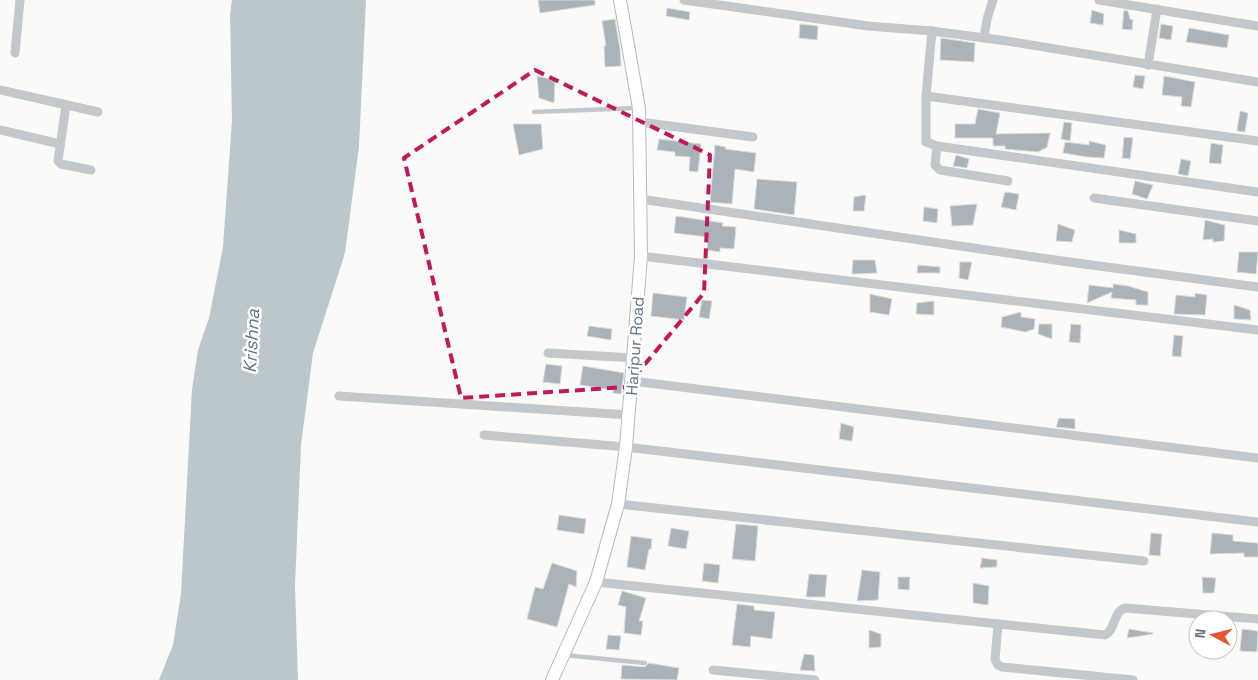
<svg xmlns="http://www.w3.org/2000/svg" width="1258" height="680" font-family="'Space Grotesk',sans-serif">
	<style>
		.water { fill: #bbc7cb }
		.building { fill: #aab3b9; stroke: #dcdcda }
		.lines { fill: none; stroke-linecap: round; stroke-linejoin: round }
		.secondary-casing { stroke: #b3babf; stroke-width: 14 }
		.lane { stroke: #c3c8cc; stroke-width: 4.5 }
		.street { stroke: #c3c8cc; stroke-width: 9 }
		.secondary { stroke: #fff; stroke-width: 12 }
		.marked { fill: none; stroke: #c2185b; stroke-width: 4; stroke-dasharray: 10 6; stroke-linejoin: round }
		.labels { text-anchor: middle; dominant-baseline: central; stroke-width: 5; stroke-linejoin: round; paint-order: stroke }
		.street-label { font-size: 16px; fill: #657683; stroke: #fff }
		.water-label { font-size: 18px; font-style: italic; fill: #60757c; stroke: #fff }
	</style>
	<rect width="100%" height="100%" fill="#fafaf8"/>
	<polygon class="water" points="232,0 366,0 359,146 345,253 313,353 301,445 295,585 298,680 159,680 173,645 181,594 192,389 198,350 209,318 223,247 232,121 230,15"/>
	<g class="building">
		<polygon points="538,0 595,0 595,5 540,13"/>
		<polygon points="667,8 690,12 689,20 666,16"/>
		<polygon points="1092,10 1104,14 1103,25 1090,23"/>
		<polygon points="1124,10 1128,11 1130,19 1133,20 1132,30 1122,29"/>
		<polygon points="615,19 620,49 621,66 605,67 604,46 606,46 602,21"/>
		<polygon points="800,24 818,26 817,40 799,38"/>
		<polygon points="1161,24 1173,26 1171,40 1159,38"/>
		<polygon points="1189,28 1229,35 1227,48 1186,42"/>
		<polygon points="941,38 975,43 974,62 940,60"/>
		<polygon points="1135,75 1145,76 1143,89 1133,87"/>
		<polygon points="537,76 555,80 554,103 539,98"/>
		<polygon points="1164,76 1195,82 1191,107 1181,106 1182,97 1162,95"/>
		<polygon points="978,109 1000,113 996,134 1050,133 1047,147 1038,152 1005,149 1005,146 993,146 993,138 955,138 955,124 975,124"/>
		<polygon points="1240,111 1248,113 1245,132 1237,131"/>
		<polygon points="1064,122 1072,123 1070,141 1061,139"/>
		<polygon points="513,124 541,124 543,149 519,155"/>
		<polygon points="1124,137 1133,138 1130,159 1122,158"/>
		<polygon points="659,139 701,144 698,172 689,171 690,157 675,156 675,152 657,150"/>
		<polygon points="1089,141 1106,145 1104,158 1087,157 1063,153 1065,142 1089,145"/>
		<polygon points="1211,143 1223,145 1221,164 1209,163"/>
		<polygon points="715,145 726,147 725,149 756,153 754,172 735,169 732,204 710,202"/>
		<polygon points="956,155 969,159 967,168 953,166"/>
		<polygon points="1181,159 1191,161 1188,176 1178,174"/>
		<polygon points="757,179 797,182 794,215 754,209"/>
		<polygon points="1135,181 1153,185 1147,199 1132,194"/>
		<polygon points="1005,192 1019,194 1016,210 1001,207"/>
		<polygon points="866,195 864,211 853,211 854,197"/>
		<polygon points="977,204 973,225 952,226 950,206"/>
		<polygon points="924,207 938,209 937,223 923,221"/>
		<polygon points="676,216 723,223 722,226 736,227 734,249 720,248 720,252 707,250 708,237 674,233"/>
		<polygon points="1205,220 1225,225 1224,241 1213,242 1213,239 1203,240"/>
		<polygon points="1058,224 1075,230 1072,242 1056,241"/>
		<polygon points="1119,230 1136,234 1136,243 1119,243"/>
		<polygon points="1239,252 1258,252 1256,274 1237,272"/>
		<polygon points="853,260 875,260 877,273 852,274"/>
		<polygon points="960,262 972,262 968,280 959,278"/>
		<polygon points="918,265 940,267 940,273 917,273"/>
		<polygon points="1113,284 1128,286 1148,292 1148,305 1136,305 1136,300 1111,298 1112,292 1087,303 1089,285 1113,288"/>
		<polygon points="653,293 687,297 684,320 651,316"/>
		<polygon points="1195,293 1207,295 1205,315 1174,314 1176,295 1195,297"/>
		<polygon points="870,294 892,299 889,315 870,312"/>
		<polygon points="702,300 712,301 709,319 699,317"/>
		<polygon points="934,301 934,315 916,314 917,303"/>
		<polygon points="1234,305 1250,310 1251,320 1234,319"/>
		<polygon points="1021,312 1021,317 1035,319 1034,329 1025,332 1001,327 1002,317"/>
		<polygon points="1039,324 1052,324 1052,339 1038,334"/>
		<polygon points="1071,324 1081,325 1080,343 1069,342"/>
		<polygon points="589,326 612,329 611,340 587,336"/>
		<polygon points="1174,335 1183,336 1181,357 1172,356"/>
		<polygon points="546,364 562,366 560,384 543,382"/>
		<polygon points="583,366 624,373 621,394 613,393 613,390 580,385"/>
		<polygon points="1059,418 1075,419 1075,429 1056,427"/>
		<polygon points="841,423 854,427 852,441 839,439"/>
		<polygon points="559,515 586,519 584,534 557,530"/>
		<polygon points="736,524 758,526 755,561 732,559"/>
		<polygon points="671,528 689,531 686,549 668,546"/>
		<polygon points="1151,533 1162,534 1160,556 1149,555"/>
		<polygon points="1212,533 1233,535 1233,541 1258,543 1258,557 1244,557 1244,553 1210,554"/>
		<polygon points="631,536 652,539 651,549 649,549 645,570 627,567"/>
		<polygon points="982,558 997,560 997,567 980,568"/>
		<polygon points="552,563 577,571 576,587 569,584 557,627 527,619 535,587 543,589"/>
		<polygon points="704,563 720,565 718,583 702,581"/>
		<polygon points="862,570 880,572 878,600 857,601"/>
		<polygon points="809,574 827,575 825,597 806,597"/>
		<polygon points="898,577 910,577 909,590 898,589"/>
		<polygon points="1202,577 1216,578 1214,593 1203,593"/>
		<polygon points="973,583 989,586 988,605 973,603"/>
		<polygon points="622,591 646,598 639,621 643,621 641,635 624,633 626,607 618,605"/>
		<polygon points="737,604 754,606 754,610 775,612 772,639 751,636 750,647 732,645"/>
		<polygon points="1129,629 1153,633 1153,634 1127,638"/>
		<polygon points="1242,629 1258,631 1257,652 1240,651"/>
		<polygon points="869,630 881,634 881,647 869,648"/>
		<polygon points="608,635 621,636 619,650 606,649"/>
		<polygon points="804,654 814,655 815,671 800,670"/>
		<polygon points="649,663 679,668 677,680 621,679 622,665 645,667"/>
	</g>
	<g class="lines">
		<g class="secondary-casing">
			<polyline id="secondary" points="552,680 596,582 618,504 626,447 641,256 639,108 620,0"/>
		</g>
		<g class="lane">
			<polyline points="534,112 637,108"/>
			<polyline points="564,655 645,663"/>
		</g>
		<g class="street">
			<polyline points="684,0 868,26 932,31 1007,41 1258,82"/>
			<polyline points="1099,0 1258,26"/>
			<polyline points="932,31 926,96 926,142 937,146 1258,192"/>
			<polyline points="984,38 987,19 993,0"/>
			<polyline points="15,53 20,0"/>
			<polyline points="1148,65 1157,9"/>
			<polyline points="0,90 98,112"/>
			<polyline points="926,96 1258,141"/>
			<polyline points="66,105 58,161 61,164 91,170"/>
			<polyline points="640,122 753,137"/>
			<polyline points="0,130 60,144"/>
			<polyline points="937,146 935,165 940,170 1008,181"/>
			<polyline points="1094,198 1258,221"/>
			<polyline points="640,199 1069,262 1258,287"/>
			<polyline points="641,256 1258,330"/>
			<polyline points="548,353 634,358"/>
			<polyline points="632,381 1258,458"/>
			<polyline points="339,396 629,415"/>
			<polyline points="484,435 626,447 1258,522"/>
			<polyline points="618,504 1144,561"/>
			<path d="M596,582L1105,635C1116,630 1112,613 1125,608L1258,619"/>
			<polyline points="998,624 995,660 998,665 1002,667 1133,680"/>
			<polyline points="713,670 815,680"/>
		</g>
		<use href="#secondary" class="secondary"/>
	</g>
	<path class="marked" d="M535,70L710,155L704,293L626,387L461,398L404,158Z"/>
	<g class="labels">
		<g class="street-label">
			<text transform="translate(635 346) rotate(-86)">Haripur Road</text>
		</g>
		<g class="water-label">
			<text transform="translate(251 341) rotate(-87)">Krishna</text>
		</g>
	</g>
	<g transform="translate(1213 635) rotate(277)"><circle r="24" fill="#ffffff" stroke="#c1c8cd"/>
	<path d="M0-4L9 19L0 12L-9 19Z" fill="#e4572e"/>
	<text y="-8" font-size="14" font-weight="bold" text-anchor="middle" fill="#657683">N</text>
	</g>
</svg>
